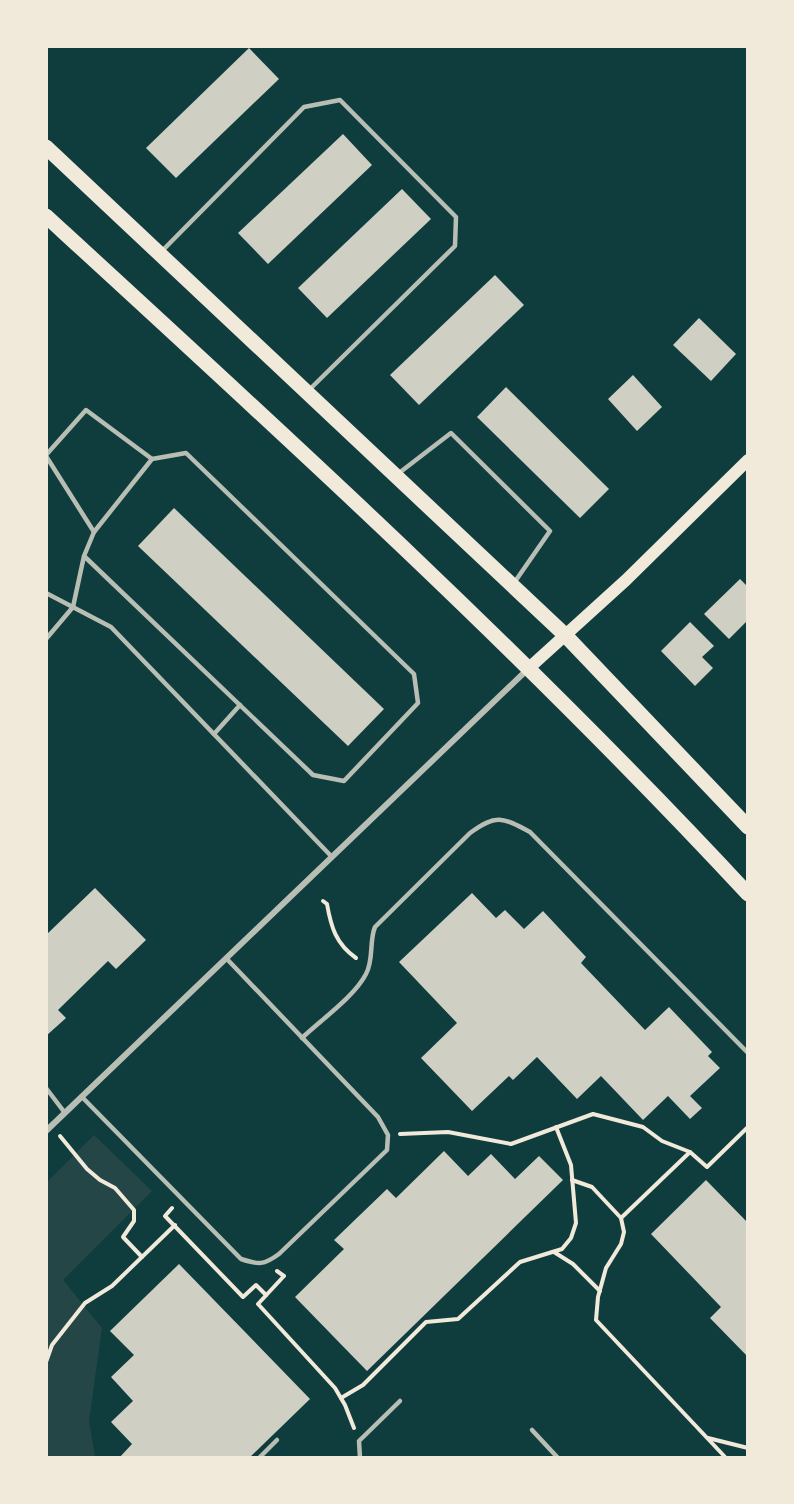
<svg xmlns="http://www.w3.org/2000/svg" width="794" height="1504" font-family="'Source Sans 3',sans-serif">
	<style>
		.green { fill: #244646 }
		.building { fill: #cfcfc3 }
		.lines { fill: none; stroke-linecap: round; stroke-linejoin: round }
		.path { stroke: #f1e9da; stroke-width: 4 }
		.service { stroke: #b8beb3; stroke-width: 4.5 }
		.minor { stroke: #b8beb3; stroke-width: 6 }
		.secondary { stroke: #f1e9da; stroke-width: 12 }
		.primary { stroke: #f1e9da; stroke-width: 15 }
	</style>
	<rect width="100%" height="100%" fill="#0f3d3e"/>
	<polygon class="green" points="94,1135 152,1191 63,1280 102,1328 89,1421 95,1457 47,1458 47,1182"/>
	<g class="building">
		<polygon points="249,48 279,79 176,178 146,148"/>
		<polygon points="343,134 372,165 268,264 238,233"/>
		<polygon points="402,189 431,219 327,318 298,288"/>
		<polygon points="495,275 524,305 419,405 390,375"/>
		<polygon points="699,318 736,354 711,381 673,345"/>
		<polygon points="633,375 662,407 637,431 608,399"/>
		<polygon points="506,387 609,489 580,518 477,417"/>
		<polygon points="174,508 384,709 348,746 138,546"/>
		<polygon points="740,579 748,587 748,620 729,639 704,614"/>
		<polygon points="690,622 714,646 702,657 713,668 695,686 661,651"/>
		<polygon points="95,888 146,940 116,969 108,961 58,1010 66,1018 46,1036 46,935"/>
		<polygon points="472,893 496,918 505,910 524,929 543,911 586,957 581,963 645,1030 669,1007 712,1052 708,1056 720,1068 690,1096 702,1108 690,1119 668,1096 643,1120 601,1076 577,1099 537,1057 513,1080 509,1076 472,1111 421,1058 457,1023 399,962"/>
		<polygon points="444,1151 468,1176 491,1154 515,1179 539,1156 563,1180 367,1371 295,1297 344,1249 334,1240 387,1189 396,1198"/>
		<polygon points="706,1180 748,1223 748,1357 710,1318 721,1307 651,1234"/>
		<polygon points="179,1264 310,1399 249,1458 119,1458 132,1444 111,1422 133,1401 111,1377 134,1355 110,1331"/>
	</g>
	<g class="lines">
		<g class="path">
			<path d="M323,901L327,904C331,927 336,944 356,958"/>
			<polyline points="400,1134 448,1132 511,1144 593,1114 643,1127 662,1141 690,1152 707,1167 748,1127"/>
			<polyline points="60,1136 87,1169 100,1180 115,1188 134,1210 134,1221 123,1237 142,1257"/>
			<polyline points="572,1180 592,1187 621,1218 624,1232 621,1244 606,1268 598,1297 596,1320 726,1458"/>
			<polyline points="172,1208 165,1216 243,1297 256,1285 266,1295"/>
			<polyline points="621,1218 690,1152"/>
			<polyline points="554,1252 573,1264 600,1291"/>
			<polyline points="277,1271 284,1276 258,1304 335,1388 345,1405 354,1428"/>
			<polyline points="46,1362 52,1345 85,1303 112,1286 175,1225"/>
			<polyline points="341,1398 363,1385 426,1322 458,1319 520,1262 562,1249 571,1238 576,1223 571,1165 556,1127"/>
			<polyline points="708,1438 748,1448"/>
		</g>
		<g class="service">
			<polyline points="162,251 304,107 340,100 456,217 455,246 308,391"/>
			<polyline points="46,455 86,410 152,459"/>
			<polyline points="46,456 94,532"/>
			<polyline points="399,473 451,433 550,531 514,583"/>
			<polyline points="46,593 111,627 332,857"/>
			<polyline points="46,639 73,607 84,556 94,532 152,459 186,453 414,674 418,703 344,781 313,775 84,556"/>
			<polyline points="214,734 240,705"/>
			<path d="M302,1038C322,1019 354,997 366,974C374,960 369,941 375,927L470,833C496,814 502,817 530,832L748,1053"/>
			<polyline points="46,1088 65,1113"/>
			<path d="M82,1097L241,1259C259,1265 264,1265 279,1254L387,1150L388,1135L378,1117L226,958"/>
			<polyline points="532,1430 558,1458"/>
			<polyline points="259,1458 277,1440"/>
			<polyline points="360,1458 359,1441 400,1401"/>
		</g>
		<polyline class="minor" points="46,1131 529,668"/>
		<polyline class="secondary" points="529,668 626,580 748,460"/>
		<g class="primary">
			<polyline points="46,147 565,635 748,827"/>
			<path d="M46,216C286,436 526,655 748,894"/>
		</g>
	</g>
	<rect width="794" height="1504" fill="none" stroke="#f1e9da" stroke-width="96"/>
</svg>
